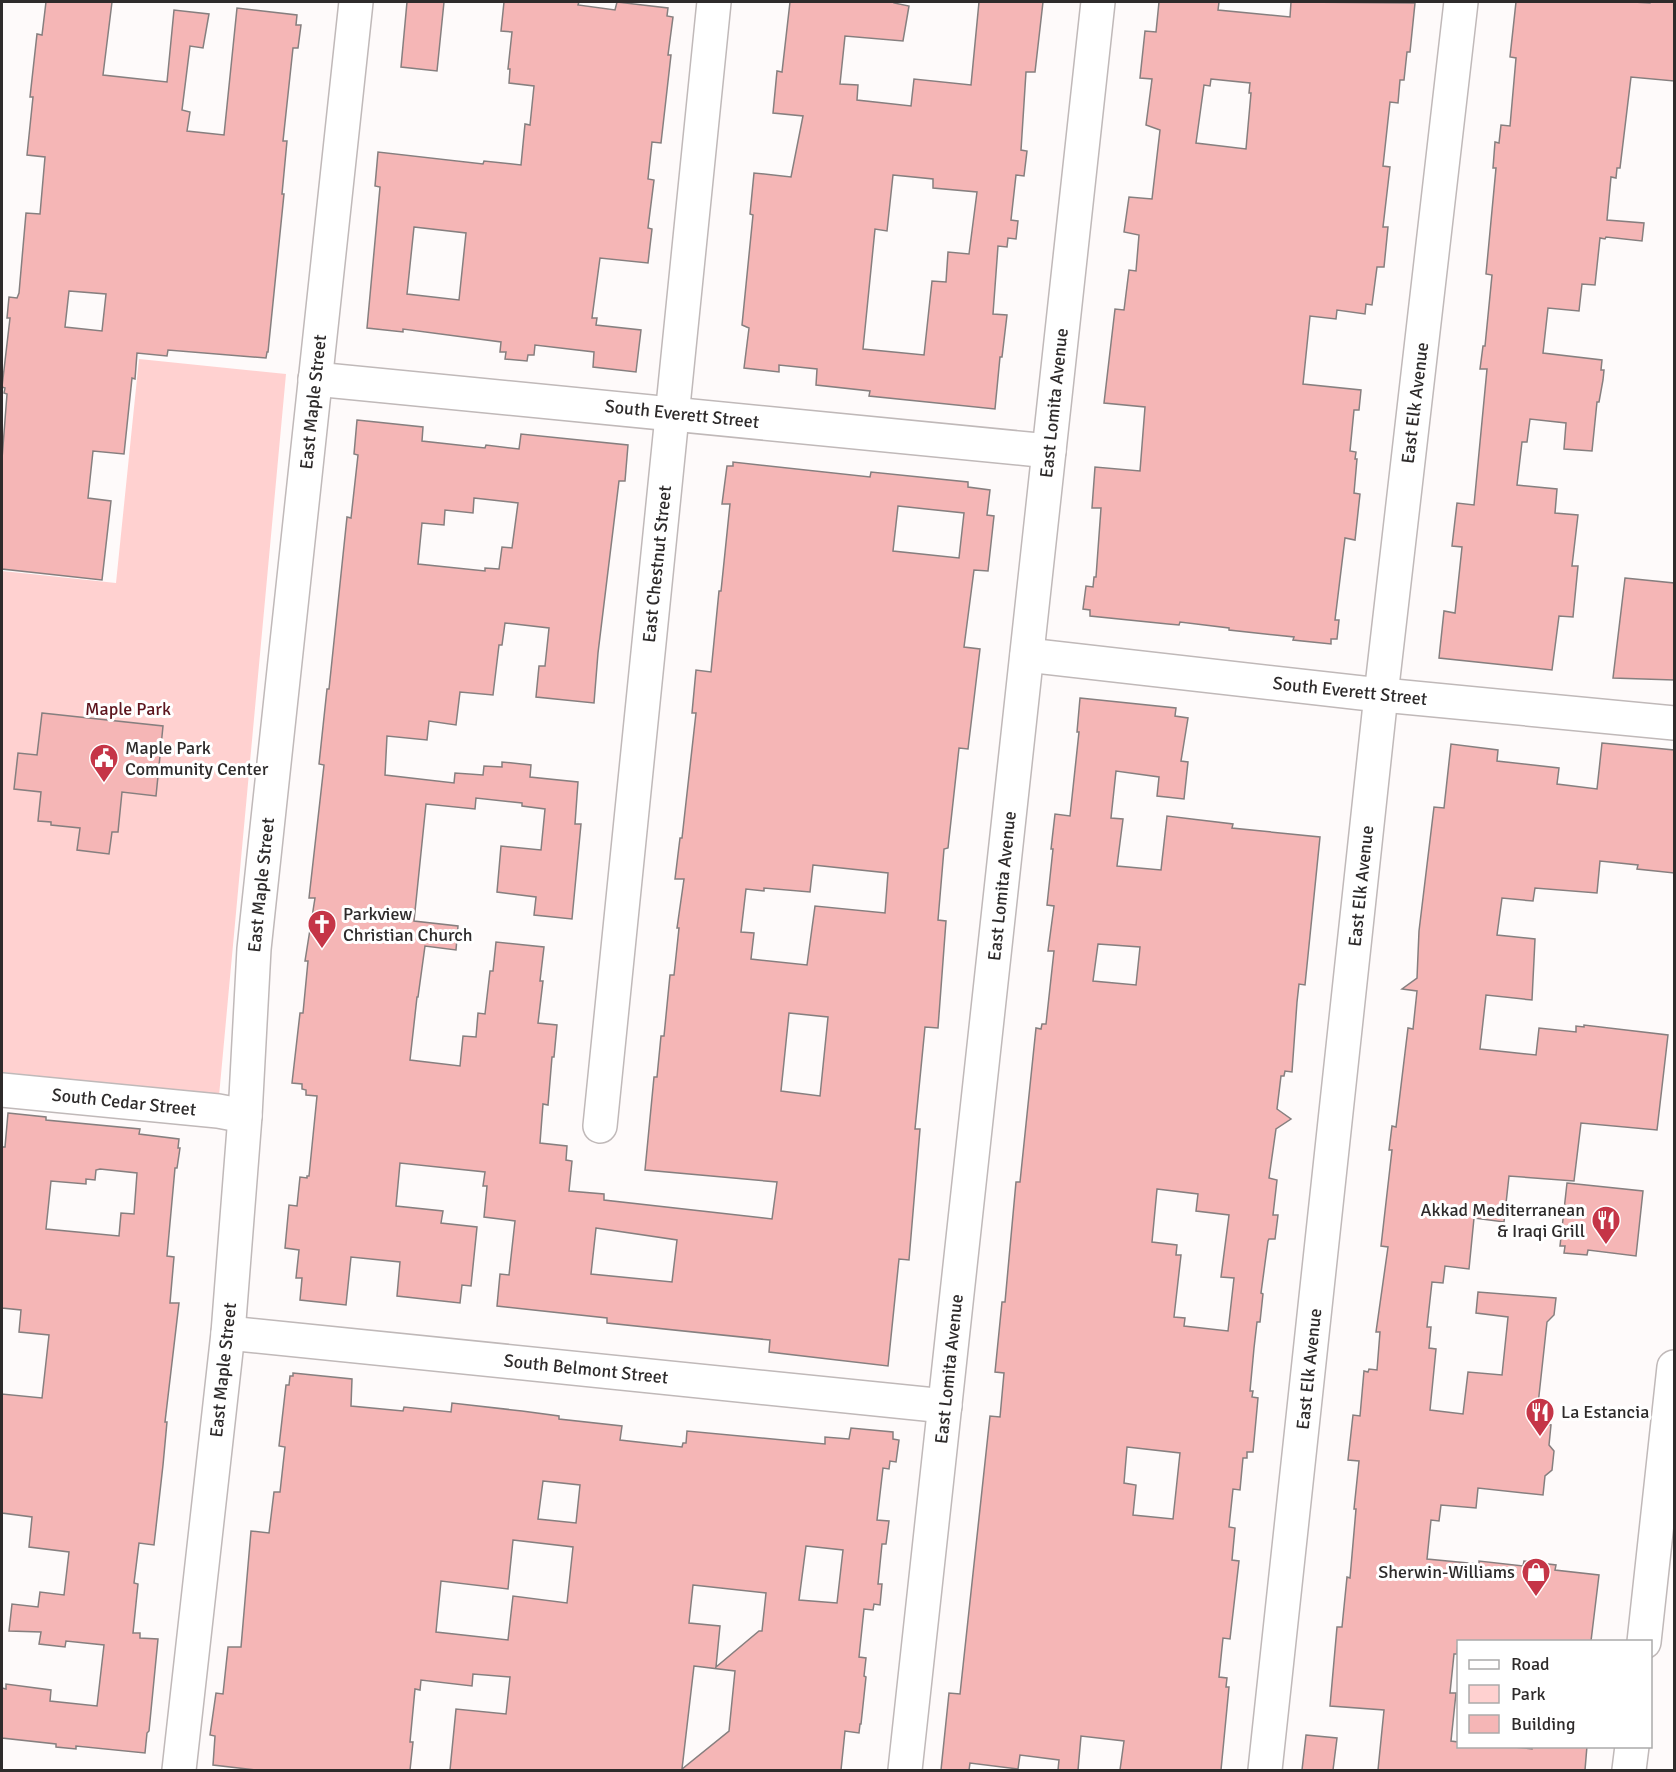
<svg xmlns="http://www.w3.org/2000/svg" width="1676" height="1772" font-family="Signika,sans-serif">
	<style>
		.green { fill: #ffd1d0 }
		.building { fill: #f5b6b6; stroke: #867f7f; stroke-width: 1.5; fill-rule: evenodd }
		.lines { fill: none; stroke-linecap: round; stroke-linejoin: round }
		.minor-casing { stroke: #c0b9b9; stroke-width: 36 }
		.major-casing { stroke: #c0b9b9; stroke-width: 36 }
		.minor { stroke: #fff; stroke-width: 33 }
		.major { stroke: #fff; stroke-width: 33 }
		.labels { text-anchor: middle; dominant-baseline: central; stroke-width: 6; stroke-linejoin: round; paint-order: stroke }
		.street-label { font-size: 18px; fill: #2e2b2b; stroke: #fff }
		.park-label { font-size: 18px; fill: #5c141d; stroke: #fff }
		.poi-label { font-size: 18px; fill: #2e2b2b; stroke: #fff; text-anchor: start }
	</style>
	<rect width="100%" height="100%" fill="#fefafa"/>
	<polygon class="green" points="139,359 286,374 219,1096 2,1072 2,571 116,583"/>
	<g class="building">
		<path d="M46,2H112L103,75L167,82L174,10L209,14L203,48L190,46L182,110L190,112L187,131L224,135L237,8L297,15L296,25H301L298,48H293L283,141H287L282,194H284L268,352H267L266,358L168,350L167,356L137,353L135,379L132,378L124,454L93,451L88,498L111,501L102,580L2,569V459L7,394L4,393L5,388L2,387L10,318H7L9,297L17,298L19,293L26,213L40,214L45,157L27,155L33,97H30L37,34L42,35ZM69,291L106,294L102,331L65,327Z"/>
		<polygon points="407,2 444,2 437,71 401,67"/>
		<path d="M504,2H579L578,5L615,10L617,2L668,8L667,16L673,17L668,55H671L661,143L652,142L648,179L654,180L648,228L652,229L648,263L600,258L592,318H597L596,325L641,330L636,372L593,367L594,352L535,345L534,355H528L527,361L505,359L506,352H500L501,342L403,329V332L367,328L380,187L375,186L378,152L483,164L484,161L521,165L525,124L530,125L534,86L509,83L510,69H508L512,32L501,31ZM414,227L466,233L459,300L407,294Z"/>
		<path d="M790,2H894V3L909,6L903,41L845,36L840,84L858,85L857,100L911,106L914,79L971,85L979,2H1043L1035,72H1026L1021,150L1027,151L1024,176L1016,175L1011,220L1018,221L1016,239L1008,238L1007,247L998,246L993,314L1007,315L1002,357H1000L995,409L869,396L870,391L816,385L817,369L779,365V372L744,368L749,328L742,325L753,215L750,214L754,173L791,177L803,116L773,113L777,71L782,72ZM893,175L933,179V188L977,192L969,254L948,252L946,282L932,281L924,355L863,349L875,229L887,231Z"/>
		<path d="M1159,2H1219L1218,10L1290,17L1291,2L1415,3L1410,52H1407L1404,80H1400L1398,103L1390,102L1383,166L1390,167L1383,227H1388L1384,267H1377L1372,305L1366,304L1365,314L1337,310L1336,319L1310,316L1303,384L1361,390L1359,410H1354L1350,451L1356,452L1355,459H1357L1354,493L1360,494L1355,540L1345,538L1335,620H1339L1337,639H1331V644L1293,640L1294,637L1229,630V628L1180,622L1179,625L1168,624L1090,616V610L1083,609L1086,586L1093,587L1094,577H1096L1101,508H1092L1095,467L1140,471L1145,407L1104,403L1115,309L1124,310L1129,270L1136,271L1139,235L1124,232L1129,197L1152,199L1160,130L1146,125L1152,79L1140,78L1145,31L1156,32ZM1211,79L1250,83L1249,93H1251L1246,149L1196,143L1204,85L1210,86Z"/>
		<polygon points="1516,2 1633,2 1650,3 1651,2 1674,2 1674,81 1631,77 1620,168 1617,168 1616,178 1611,177 1607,220 1644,223 1642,241 1606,237 1605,239 1600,238 1595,285 1582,284 1579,311 1548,308 1543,353 1602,360 1601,370 1604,370 1603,380 1599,402 1597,402 1592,451 1564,449 1566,423 1530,419 1527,442 1522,442 1517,485 1557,489 1555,513 1578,515 1572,566 1578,566 1573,617 1559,616 1552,670 1439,658 1444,611 1455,613 1462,547 1452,546 1457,503 1474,505 1487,369 1480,369 1483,346 1485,346 1492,275 1486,274 1496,168 1493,168 1495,142 1499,143 1501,125 1510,126 1516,58 1510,57"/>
		<path d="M357,420L423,427L422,441L485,448L486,445L519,449L521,434L628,445L625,481H619L598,653L594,703L536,697L539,666H545L549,628L505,623L502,645H499L493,695L460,692L456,725L429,721L427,740L387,736L385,775L454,783L455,773L483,775L484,766L502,767V762L531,765L530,777L578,782L575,824H581L572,919L534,915L536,897L497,892L501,846L541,850L545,809L522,806V803L476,798L475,809L426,804L414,921L458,926L456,950L425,946L418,997H417L410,1060L460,1066L463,1036L476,1037L478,1013L485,1014L490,971H493L496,942L544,947L540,981H543L538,1023L557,1025L554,1057H552L548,1105L543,1104L540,1143L567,1146L566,1160L572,1161L569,1191L604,1194V1200L772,1219L777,1182L645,1170L654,1077H657L661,1036H664L670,975H674L679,928H677L684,879H675L680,838H682L696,713H692L696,670L711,672L719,591H721L730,504H722L727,466H733V462L870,477L871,472L968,482V487L990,490L987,515L994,516L988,571L974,570L964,647L980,649L968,749L959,748L948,848L944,849L938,920L946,921L938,1028L925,1027L915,1129H920L909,1260L899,1259L888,1366L769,1352L770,1340L607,1323V1318L497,1306L500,1274L509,1275L515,1221L484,1217L487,1186H483L485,1172L400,1163L396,1206L443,1211L441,1223L477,1227L471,1286L462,1285L460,1303L397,1296L400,1262L351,1257L346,1305L300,1300L302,1278H296L299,1250L285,1248L289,1205L297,1206L300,1177L307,1178V1176H309L317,1096L306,1095V1090L302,1089V1084L292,1083L300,1013H303L308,961H305L315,898H309L324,765L319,764L327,689H329L347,517L351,518L358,455L354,454ZM474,498L518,503L512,548L502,547L499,569L485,568V571L418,564L422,523L444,525L445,510L473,513ZM898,506L964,513L959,558L893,551ZM813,865L888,873L885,913L815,906L807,965L751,959L754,933L741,932L746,889L764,891V888L810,892ZM789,1013L828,1017L820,1096L781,1091ZM596,1228L677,1240L672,1282L591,1274Z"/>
		<polygon points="1625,578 1674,583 1674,680 1613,678"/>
		<path d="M1080,698L1176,708L1175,716L1188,718L1181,761L1188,762L1184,799L1157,796L1159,777L1116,771L1111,818L1123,819L1117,866L1161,870L1167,816L1233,824L1232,828L1320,837L1305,985L1299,984L1297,1002L1292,1072L1285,1071L1284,1076H1281L1277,1109L1291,1119L1276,1129L1269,1178L1277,1180L1273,1215H1278L1275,1239H1269L1268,1241L1261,1293L1263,1294L1260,1322H1257L1254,1348L1250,1391H1253L1252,1397L1258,1398L1253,1452H1247V1458H1243L1240,1490L1233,1489L1229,1527L1235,1528L1232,1560L1239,1561L1230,1639L1223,1638L1219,1677L1227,1678L1226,1687H1229L1221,1770H1120L1124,1741L1081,1736L1078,1770H1058L1059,1760L1020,1755L1018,1769L970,1763L969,1770H941L949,1693L960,1694L990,1416L1000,1417L1004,1373L995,1372L1002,1302H1005L1016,1182H1020L1036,1028L1041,1029L1042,1024H1046L1054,951H1048L1054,906L1047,905L1053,849H1051L1055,814L1070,816L1079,732H1077ZM1098,944L1140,947L1136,985L1093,981ZM1157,1189L1198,1194L1196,1211L1229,1215L1221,1277L1234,1278L1228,1331L1184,1326L1185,1318L1174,1317L1181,1255H1176L1177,1245L1152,1242ZM1127,1447L1180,1453L1173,1519L1133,1515L1136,1485L1124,1483Z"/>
		<polygon points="42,713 163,726 156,796 122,792 118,832 112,832 109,854 77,850 80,828 51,825 51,822 38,821 41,792 14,789 18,753 37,755"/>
		<polygon points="1602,743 1674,750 1674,873 1637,869 1638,865 1600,861 1597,893 1535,888 1533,901 1502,898 1497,935 1535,939 1532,1000 1486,995 1480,1049 1536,1055 1539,1028 1576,1032 1576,1026 1584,1027 1584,1025 1668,1035 1657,1130 1581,1123 1574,1181 1509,1176 1504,1222 1474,1218 1469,1269 1445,1266 1443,1283 1432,1282 1427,1327 1431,1327 1429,1348 1436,1349 1430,1410 1463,1414 1468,1372 1502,1375 1508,1317 1476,1313 1478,1292 1556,1298 1554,1315 1547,1322 1536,1423 1551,1425 1549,1445 1554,1451 1552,1470 1545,1476 1543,1495 1478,1488 1476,1508 1441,1505 1439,1521 1431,1520 1427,1559 1479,1564 1479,1561 1523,1566 1524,1561 1556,1565 1555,1570 1599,1575 1591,1641 1458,1641 1457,1654 1454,1654 1450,1693 1456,1693 1451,1741 1458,1742 1458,1746 1505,1746 1532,1749 1532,1746 1587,1746 1585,1770 1378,1770 1384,1710 1330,1706 1337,1627 1342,1627 1347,1577 1350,1578 1356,1509 1354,1509 1359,1461 1348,1460 1353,1415 1360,1416 1364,1371 1368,1372 1369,1369 1377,1370 1380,1332 1376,1332 1388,1247 1381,1246 1392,1150 1389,1150 1392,1126 1396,1127 1408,1028 1413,1029 1417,991 1402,989 1417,978 1419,931 1434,807 1444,808 1451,744 1498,750 1497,761 1559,768 1557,784 1597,789"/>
		<path d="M8,1113L46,1117V1120L140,1129L139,1134L179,1139L178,1148H180L177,1168H175L167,1256L174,1257L170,1303H179L165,1422H167L163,1465L154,1545L139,1543L134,1583L138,1584L133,1633H140V1638L158,1639L149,1731L147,1733L145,1753L76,1746V1749L56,1747V1744L2,1738V1688L6,1689V1684L51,1690L50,1701L97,1706L104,1645L66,1641L65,1647L39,1644L41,1632L9,1631L12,1604L38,1607L40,1592L64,1595L69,1552L29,1547L32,1517L2,1513V1394L42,1398L49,1335L19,1332L21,1310L2,1308V1147H5ZM100,1169L137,1173L134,1214L121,1213L119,1236L46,1229L51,1181L86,1184V1179L95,1180L96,1170Z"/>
		<polygon points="1567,1183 1643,1191 1636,1256 1588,1250 1587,1255 1564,1253 1565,1246 1560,1246"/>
		<path d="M293,1373L352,1379L351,1406L403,1411L404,1407L451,1412L452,1403L522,1411L559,1416V1419L622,1426L620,1440L682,1447L683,1443H686L687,1431L825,1444V1437L849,1439L851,1428L893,1432V1439L899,1440L896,1462L890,1461L889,1469L883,1468L877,1520L889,1521L886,1544H882L878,1584H882L880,1605L874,1604L873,1610L864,1609L859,1657L866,1658L864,1676L866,1677L861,1724H860L859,1733L845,1731L841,1770H450L456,1709L506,1714L510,1677L473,1674L472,1686L421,1680L420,1690L415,1689L410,1742H413L410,1770H257L213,1765L215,1736L210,1735L216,1693L223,1694L228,1647H241L251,1531L269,1533L274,1492H280L285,1447L279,1446L286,1385H289L290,1376H293ZM543,1481L580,1485L576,1523L538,1519ZM513,1540L573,1547L567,1603L513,1596L508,1640L436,1632L441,1581L508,1589ZM806,1546L843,1550L837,1603L799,1600ZM693,1585L766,1593L762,1631H759L716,1667L720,1626L689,1623ZM694,1666L735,1671L729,1731L682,1769Z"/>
		<polygon points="1306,1735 1337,1738 1333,1770 1302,1770"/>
	</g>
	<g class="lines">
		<g class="minor-casing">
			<g id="minor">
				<polyline points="315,379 1049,451"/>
				<polyline points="1027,655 1362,693 1674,723"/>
				<polyline points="2,1090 218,1111 245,1116"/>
				<polyline points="600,1126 714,2"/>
				<polyline points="228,1333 945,1406"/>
				<polyline points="179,1770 228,1333 245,1116 254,949 356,2"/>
				<polyline points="905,1770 1098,2"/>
				<polyline points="1265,1770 1381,695 1461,2"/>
			</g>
		</g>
		<g class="major-casing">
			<g id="major">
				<polyline points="1644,1642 1674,1367"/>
				<polyline points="1629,1770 1632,1746"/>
			</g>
		</g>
		<use href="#minor" class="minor"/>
		<use href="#major" class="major"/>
	</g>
	<defs>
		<g id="civic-pin" transform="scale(1.5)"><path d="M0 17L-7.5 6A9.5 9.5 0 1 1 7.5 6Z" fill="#c53547" stroke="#fff"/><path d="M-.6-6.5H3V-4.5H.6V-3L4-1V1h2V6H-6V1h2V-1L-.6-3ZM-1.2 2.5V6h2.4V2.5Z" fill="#fff"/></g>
		<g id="church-pin" transform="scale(1.5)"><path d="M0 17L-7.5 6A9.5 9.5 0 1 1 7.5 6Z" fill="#c53547" stroke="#fff"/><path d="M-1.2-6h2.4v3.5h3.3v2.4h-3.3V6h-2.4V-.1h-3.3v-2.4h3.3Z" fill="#fff"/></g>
		<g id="restaurant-pin" transform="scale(1.5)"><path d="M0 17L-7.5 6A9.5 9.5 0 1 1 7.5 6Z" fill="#c53547" stroke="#fff"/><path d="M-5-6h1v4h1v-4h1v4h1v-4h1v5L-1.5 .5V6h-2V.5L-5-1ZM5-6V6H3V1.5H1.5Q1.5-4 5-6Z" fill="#fff"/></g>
		<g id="shop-pin" transform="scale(1.5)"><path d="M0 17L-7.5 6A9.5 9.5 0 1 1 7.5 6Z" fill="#c53547" stroke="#fff"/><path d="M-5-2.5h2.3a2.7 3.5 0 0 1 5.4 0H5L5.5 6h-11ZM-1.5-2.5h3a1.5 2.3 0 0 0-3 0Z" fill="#fff"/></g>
	</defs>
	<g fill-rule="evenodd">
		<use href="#civic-pin" x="104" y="758"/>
		<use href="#church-pin" x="322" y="924"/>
		<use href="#restaurant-pin" x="1606" y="1220"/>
		<use href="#restaurant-pin" x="1540" y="1412"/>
		<use href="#shop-pin" x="1536" y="1572"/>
	</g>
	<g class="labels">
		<g class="street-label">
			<text transform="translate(313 402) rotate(-84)">East Maple Street</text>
			<text transform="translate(1054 403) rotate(-84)">East Lomita Avenue</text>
			<text transform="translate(1415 403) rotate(-83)">East Elk Avenue</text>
			<text transform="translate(682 414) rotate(6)">South Everett Street</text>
			<text transform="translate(657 564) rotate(-84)">East Chestnut Street</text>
			<text transform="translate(1350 691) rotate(6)">South Everett Street</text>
			<text transform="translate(261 885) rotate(-84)">East Maple Street</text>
			<text transform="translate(1002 886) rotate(-84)">East Lomita Avenue</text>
			<text transform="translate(1361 886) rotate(-84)">East Elk Avenue</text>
			<text transform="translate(124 1102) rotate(6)">South Cedar Street</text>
			<text transform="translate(586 1369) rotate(6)">South Belmont Street</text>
			<text transform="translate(949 1369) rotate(-84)">East Lomita Avenue</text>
			<text transform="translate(1309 1369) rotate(-84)">East Elk Avenue</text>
			<text transform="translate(223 1370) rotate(-84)">East Maple Street</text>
		</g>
		<g class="park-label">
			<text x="128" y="709">Maple Park</text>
		</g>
		<g class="poi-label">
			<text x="125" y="748">Maple Park<tspan x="125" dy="21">Community Center</tspan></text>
			<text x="343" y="914">Parkview<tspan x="343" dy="21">Christian Church</tspan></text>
			<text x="1585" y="1210" text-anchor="end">Akkad Mediterranean<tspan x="1585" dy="21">&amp; Iraqi Grill</tspan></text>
			<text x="1561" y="1412">La Estancia</text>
			<text x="1515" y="1572" text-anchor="end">Sherwin-Williams</text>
		</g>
	</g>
	<rect width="1676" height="1772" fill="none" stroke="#2e2b2b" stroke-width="6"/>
	<rect x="1457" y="1640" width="195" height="108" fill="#ffffff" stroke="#abaaaa" stroke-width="1.5"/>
	<rect x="1469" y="1660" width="30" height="9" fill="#ffffff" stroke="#abaaaa" stroke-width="1.5"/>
	<text x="1511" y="1670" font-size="18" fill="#2e2b2b">Road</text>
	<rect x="1469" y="1685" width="30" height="18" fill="#ffd1d0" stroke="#abaaaa" stroke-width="1.5"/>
	<text x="1511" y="1700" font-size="18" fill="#2e2b2b">Park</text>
	<rect x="1469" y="1715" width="30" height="18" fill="#f5b6b6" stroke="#abaaaa" stroke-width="1.5"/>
	<text x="1511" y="1730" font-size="18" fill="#2e2b2b">Building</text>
</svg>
